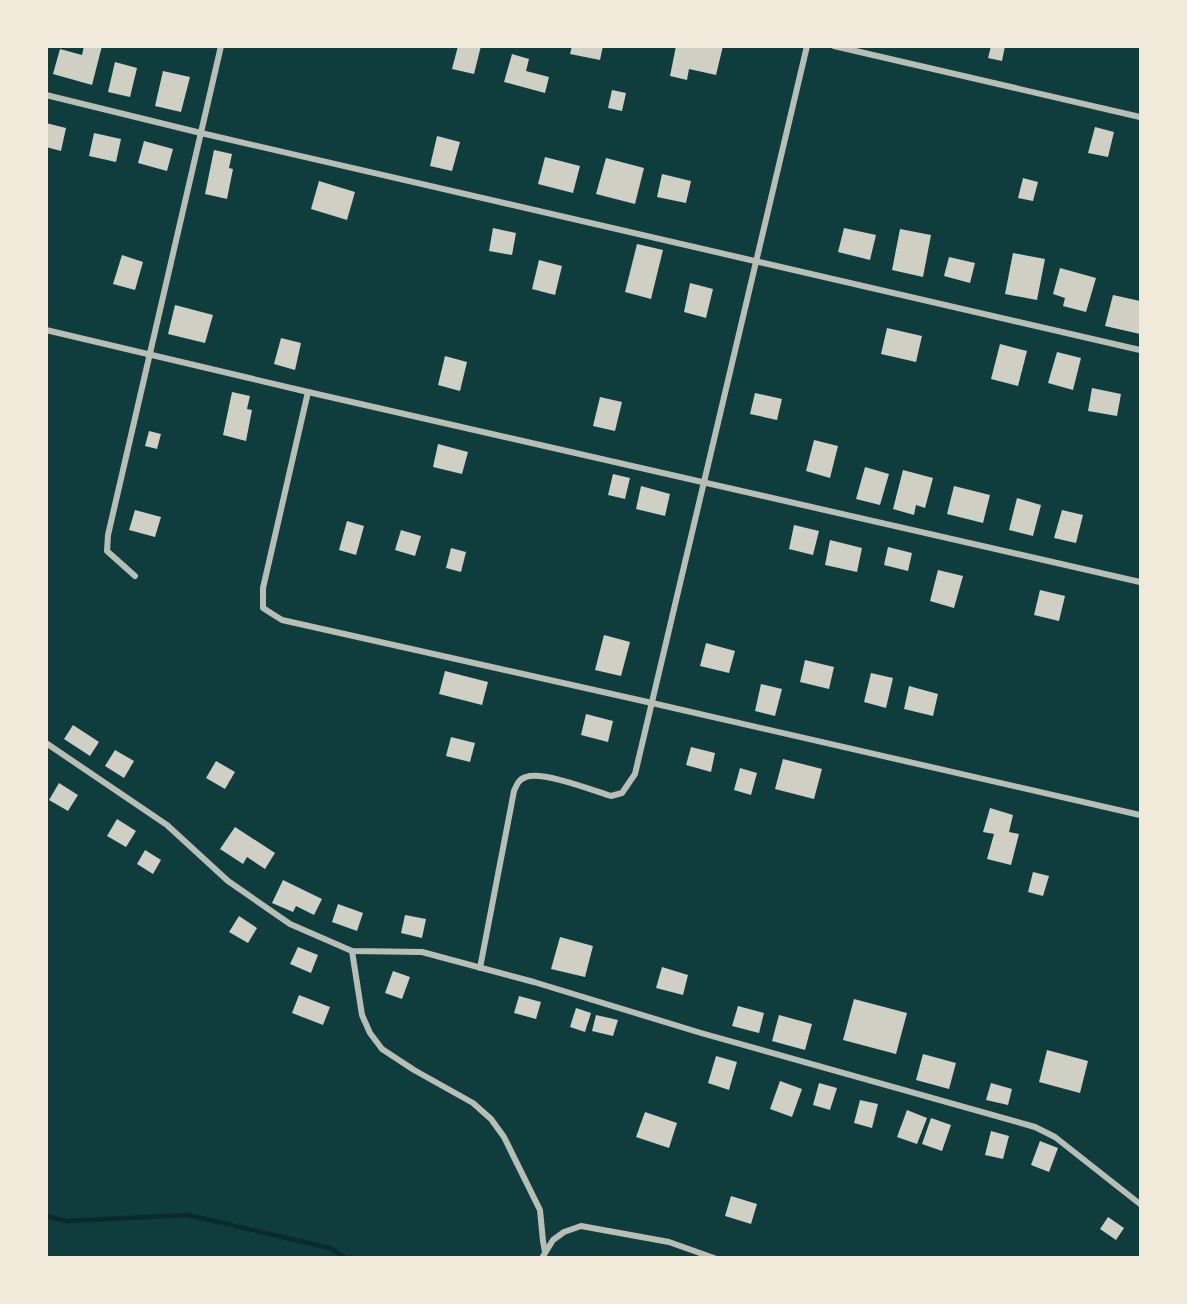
<svg xmlns="http://www.w3.org/2000/svg" width="1187" height="1304" font-family="'Open Sans',sans-serif">
	<style>
		.lines { fill: none; stroke-linecap: round; stroke-linejoin: round }
		.stream { stroke: #0a2a2b; stroke-width: 4.5 }
		.building { fill: #cfcfc3 }
		.minor { stroke: #b8beb3; stroke-width: 6 }
	</style>
	<rect width="100%" height="100%" fill="#0f3d3e"/>
	<g class="lines">
		<polyline class="stream" points="46,1216 66,1221 188,1215 330,1248 346,1258"/>
	</g>
	<g class="building">
		<polygon points="84,46 102,46 92,85 53,74 60,49 82,55"/>
		<polygon points="458,46 481,46 474,74 452,69"/>
		<polygon points="572,46 603,46 600,60 570,54"/>
		<polygon points="676,46 723,46 716,75 689,69 687,80 670,76"/>
		<polygon points="991,46 1005,46 1002,61 988,58"/>
		<polygon points="512,54 529,59 526,71 549,77 545,93 504,82"/>
		<polygon points="115,62 137,68 130,97 108,92"/>
		<polygon points="163,71 190,77 181,112 155,106"/>
		<polygon points="612,90 626,93 622,111 608,108"/>
		<polygon points="46,123 66,128 61,151 46,147"/>
		<polygon points="1095,127 1114,132 1108,157 1088,153"/>
		<polygon points="94,133 121,139 116,162 89,156"/>
		<polygon points="437,136 460,142 452,171 430,166"/>
		<polygon points="144,141 173,149 167,171 138,163"/>
		<polygon points="214,150 232,154 229,168 233,169 227,199 205,194"/>
		<polygon points="545,157 580,166 573,193 538,184"/>
		<polygon points="606,158 644,168 635,204 596,194"/>
		<polygon points="662,174 691,181 686,203 657,197"/>
		<polygon points="1023,178 1038,182 1033,201 1018,198"/>
		<polygon points="319,181 355,192 347,220 311,209"/>
		<polygon points="493,228 516,233 512,255 489,251"/>
		<polygon points="844,228 876,235 870,260 838,252"/>
		<polygon points="900,229 931,235 923,277 892,270"/>
		<polygon points="637,244 663,250 651,299 625,292"/>
		<polygon points="1013,253 1045,259 1037,300 1005,294"/>
		<polygon points="122,255 143,262 135,290 113,284"/>
		<polygon points="949,257 975,263 970,283 944,276"/>
		<polygon points="539,260 562,266 555,295 532,289"/>
		<polygon points="1060,268 1096,278 1086,312 1063,306 1065,298 1053,294"/>
		<polygon points="690,283 713,289 706,318 684,312"/>
		<polygon points="1113,295 1140,301 1140,334 1105,326"/>
		<polygon points="175,305 213,315 205,343 168,334"/>
		<polygon points="887,328 922,336 916,362 881,354"/>
		<polygon points="281,338 301,343 295,370 274,364"/>
		<polygon points="1000,344 1027,351 1018,386 991,379"/>
		<polygon points="1057,352 1081,358 1073,390 1048,383"/>
		<polygon points="445,356 467,362 460,391 438,385"/>
		<polygon points="1092,388 1121,394 1117,416 1088,411"/>
		<polygon points="232,392 250,396 247,409 252,410 246,441 223,435"/>
		<polygon points="755,393 782,399 777,420 750,414"/>
		<polygon points="600,397 622,402 615,431 593,426"/>
		<polygon points="149,431 161,434 157,449 145,446"/>
		<polygon points="814,440 838,446 830,478 806,471"/>
		<polygon points="438,444 468,452 462,474 433,467"/>
		<polygon points="865,467 889,474 880,505 856,499"/>
		<polygon points="903,470 933,478 925,508 916,505 914,515 893,509"/>
		<polygon points="613,474 630,478 625,499 608,495"/>
		<polygon points="641,486 670,494 665,516 636,509"/>
		<polygon points="954,486 990,495 983,523 947,514"/>
		<polygon points="1017,498 1041,505 1033,536 1009,530"/>
		<polygon points="135,510 161,517 155,537 129,530"/>
		<polygon points="1062,510 1083,515 1076,543 1054,538"/>
		<polygon points="347,521 364,526 356,555 339,550"/>
		<polygon points="794,525 819,531 813,555 789,549"/>
		<polygon points="401,530 421,536 415,556 395,550"/>
		<polygon points="830,540 862,548 857,572 825,565"/>
		<polygon points="888,547 912,553 908,571 884,565"/>
		<polygon points="451,548 466,552 461,572 446,568"/>
		<polygon points="938,570 963,576 954,608 930,601"/>
		<polygon points="1040,590 1065,596 1059,621 1034,615"/>
		<polygon points="604,635 630,642 621,676 595,670"/>
		<polygon points="706,643 735,651 729,673 700,666"/>
		<polygon points="805,660 834,667 829,689 800,682"/>
		<polygon points="445,671 488,682 482,705 439,694"/>
		<polygon points="871,673 893,678 886,708 864,702"/>
		<polygon points="761,684 782,689 775,716 755,711"/>
		<polygon points="909,686 938,694 933,716 904,709"/>
		<polygon points="586,714 613,721 608,742 581,735"/>
		<polygon points="73,725 99,742 90,756 64,739"/>
		<polygon points="451,737 475,743 470,762 446,756"/>
		<polygon points="691,747 715,753 711,772 686,765"/>
		<polygon points="115,750 134,761 124,778 105,766"/>
		<polygon points="783,759 822,769 814,799 775,789"/>
		<polygon points="216,761 235,772 225,789 206,778"/>
		<polygon points="740,768 757,773 751,795 734,790"/>
		<polygon points="59,783 78,795 68,811 49,800"/>
		<polygon points="990,808 1013,815 1009,832 1019,834 1011,865 987,859 994,834 983,832"/>
		<polygon points="117,819 136,831 126,847 107,836"/>
		<polygon points="235,827 275,853 265,869 247,857 243,864 220,849"/>
		<polygon points="145,850 161,860 153,874 137,864"/>
		<polygon points="1033,872 1049,876 1043,896 1028,892"/>
		<polygon points="283,880 322,899 314,915 296,906 293,912 272,903"/>
		<polygon points="338,904 363,913 357,931 332,922"/>
		<polygon points="405,915 426,919 422,938 401,933"/>
		<polygon points="239,916 257,928 248,943 229,932"/>
		<polygon points="560,937 593,946 585,977 551,969"/>
		<polygon points="298,947 318,955 311,973 290,964"/>
		<polygon points="662,967 688,975 683,995 656,988"/>
		<polygon points="393,971 410,977 402,999 385,993"/>
		<polygon points="299,995 330,1007 323,1025 292,1013"/>
		<polygon points="519,996 541,1002 536,1019 514,1013"/>
		<polygon points="854,999 907,1013 896,1054 843,1040"/>
		<polygon points="738,1006 764,1013 759,1033 732,1026"/>
		<polygon points="576,1008 591,1013 585,1032 570,1027"/>
		<polygon points="596,1015 618,1020 613,1036 592,1031"/>
		<polygon points="779,1015 812,1024 805,1050 772,1041"/>
		<polygon points="1047,1050 1088,1061 1080,1093 1039,1082"/>
		<polygon points="923,1054 956,1063 949,1089 916,1080"/>
		<polygon points="716,1056 737,1062 729,1090 708,1083"/>
		<polygon points="780,1081 802,1089 792,1117 770,1109"/>
		<polygon points="819,1083 837,1088 830,1110 813,1105"/>
		<polygon points="991,1083 1012,1089 1008,1105 986,1100"/>
		<polygon points="860,1100 878,1104 872,1128 854,1123"/>
		<polygon points="907,1110 927,1118 917,1144 897,1137"/>
		<polygon points="645,1112 677,1123 669,1148 636,1137"/>
		<polygon points="931,1118 951,1125 942,1151 922,1144"/>
		<polygon points="991,1131 1009,1136 1003,1159 985,1155"/>
		<polygon points="1040,1141 1058,1148 1049,1172 1031,1165"/>
		<polygon points="731,1196 757,1204 751,1224 725,1216"/>
		<polygon points="1108,1217 1124,1228 1116,1240 1100,1229"/>
	</g>
	<g class="lines">
		<g class="minor">
			<polyline points="834,46 1140,117"/>
			<polyline points="46,95 201,133 1140,350"/>
			<polyline points="46,330 308,392 1140,582"/>
			<polyline points="308,392 263,588 263,608 282,620 652,703 1140,815"/>
			<polyline points="135,576 107,551 108,535 221,46"/>
			<polyline points="46,743 167,825 228,881 290,924 352,951 422,952 534,982 701,1033 1035,1127 1055,1137 1140,1204"/>
			<polyline points="352,951 362,1015 370,1033 382,1049 414,1070 473,1103 491,1119 504,1137 540,1210 543,1241 545,1252"/>
			<path d="M480,968L514,791C517,784 519,779 526,777C543,771 592,790 611,796L622,793L635,774L807,46"/>
			<polyline points="542,1258 553,1240 564,1232 581,1226 669,1242 714,1258"/>
		</g>
	</g>
	<rect width="1187" height="1304" fill="none" stroke="#f1e9da" stroke-width="96"/>
</svg>
